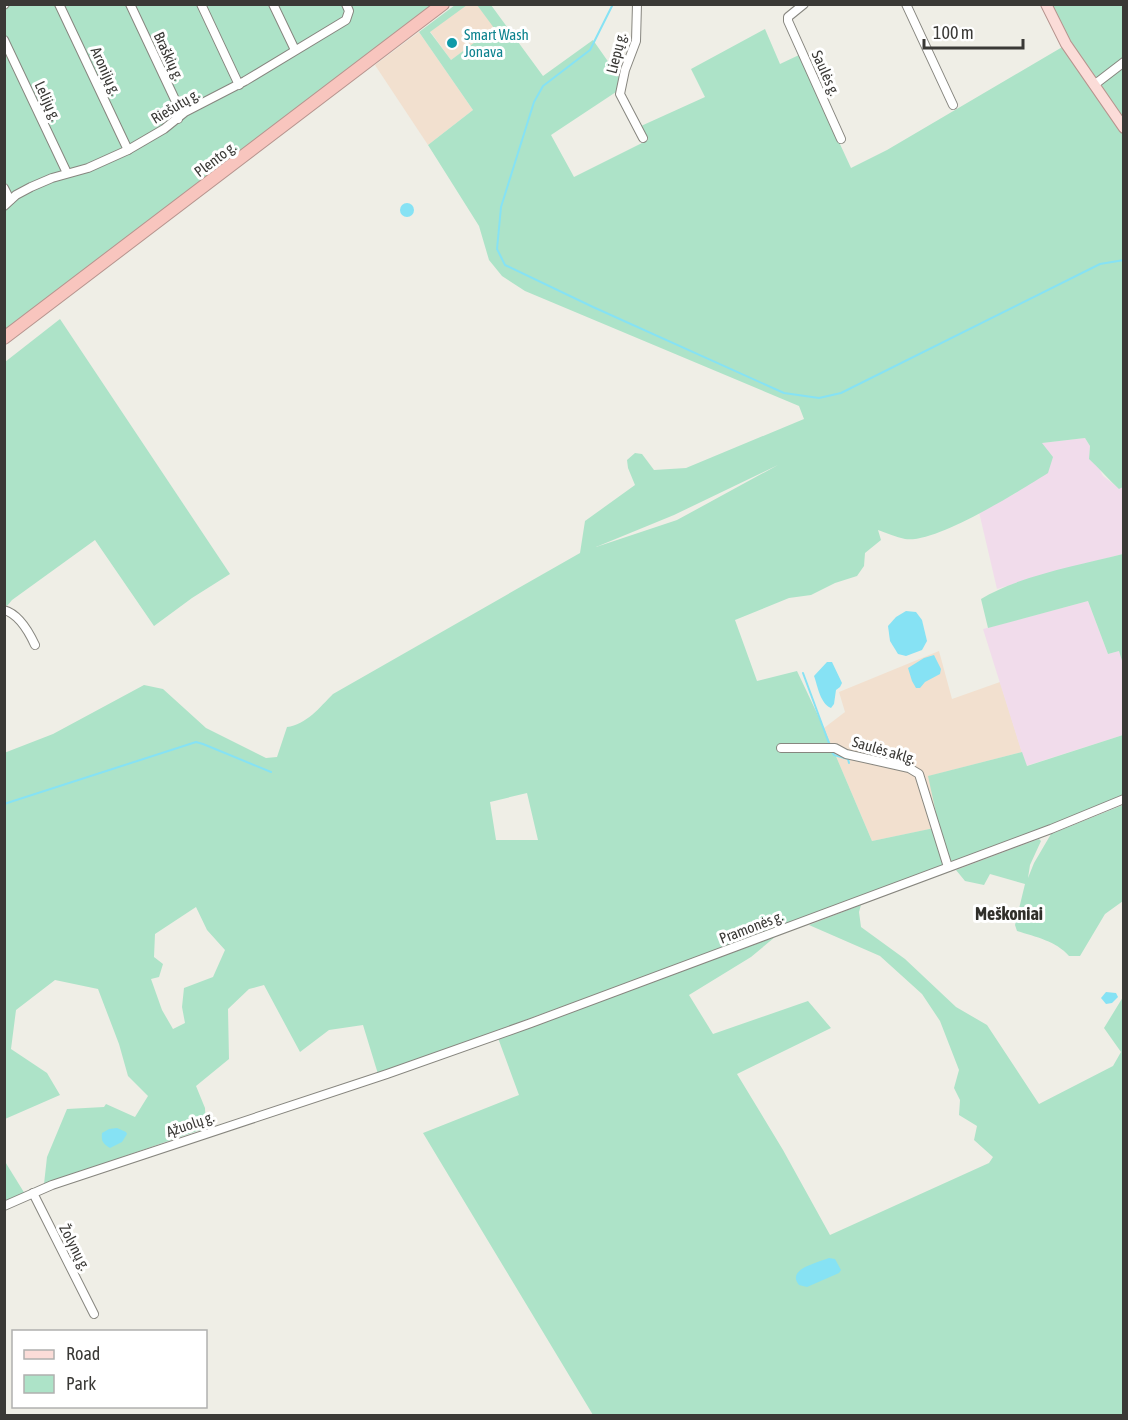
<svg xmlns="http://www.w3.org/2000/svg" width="1128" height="1420" font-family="'Asap Condensed',sans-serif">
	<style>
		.commercial { fill: #f2e0cf }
		.industrial { fill: #f1dceb }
		.green { fill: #ade3c8; fill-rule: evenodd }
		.water { fill: #86e2f4 }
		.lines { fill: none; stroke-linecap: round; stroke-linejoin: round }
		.stream { stroke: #86e2f4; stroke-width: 2 }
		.minor-casing { stroke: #87867f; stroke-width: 10 }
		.major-casing { stroke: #b6948e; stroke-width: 12 }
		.highway-casing { stroke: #b6948e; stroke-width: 14 }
		.minor { stroke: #fff; stroke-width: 8 }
		.major { stroke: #fbdcd8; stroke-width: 10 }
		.highway { stroke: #f8c5be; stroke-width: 12 }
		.culture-dot { fill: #0f9aa8; stroke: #fff; stroke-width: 2 }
		.labels { text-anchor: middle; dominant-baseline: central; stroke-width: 6; stroke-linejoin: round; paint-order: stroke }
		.culture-label { font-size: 15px; fill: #0d838f; stroke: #fff; text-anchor: start }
		.street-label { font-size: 15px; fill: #3a3936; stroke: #fff }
		.quarter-label { font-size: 18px; font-weight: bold; fill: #302f2a; stroke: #fff }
	</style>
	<rect width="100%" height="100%" fill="#efeee6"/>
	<g class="commercial">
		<polygon points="467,4 477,5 495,28 451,60 430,31"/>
		<polygon points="419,32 473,110 428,145 375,65"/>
		<polygon points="939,651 952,699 1000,682 1022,752 929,776 940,827 872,841 824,728 845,712 839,692"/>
	</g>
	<g class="industrial">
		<polygon points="1085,438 1090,446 1089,459 1099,468 1103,476 1119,488 1123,487 1123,554 1072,567 997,589 979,512 1016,493 1041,443"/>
		<polygon points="1088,601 1108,654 1119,651 1123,664 1123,735 1026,766 983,629"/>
	</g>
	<g class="green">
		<polygon points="5,5 436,5 5,331"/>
		<path d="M455,5H467L430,32L451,60L494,28L477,5H491L543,76L593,40L621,80L619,90L551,135L574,177L648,140L641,126L705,97L691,69L765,29L780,64L799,55L851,168L887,150L1064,46L1123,135V487L1119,489C1108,479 1100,469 1089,459L1090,446L1085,438L1042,443L1053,457L1048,473C1019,491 936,544 905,539C896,537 887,533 878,530L881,540L865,553L864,566L857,576L835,583L811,595L789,598L735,620L757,681L797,671L824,728L872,841L939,827L928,776L1022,752L1027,766L1123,735V795L1062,821L747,939L378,1074L363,1025L329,1030L300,1052L264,985L249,989L228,1009L229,1059L196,1086L205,1108L206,1128L44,1184L47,1157L67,1109L104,1107L106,1104L135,1117L148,1096L128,1076L119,1044L98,989L55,980L16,1010L11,1049L47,1073L60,1095L5,1119L4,753L53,734L144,685L163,689L206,728L266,758L277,757L287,727C306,725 320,707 333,694L580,553L585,521L635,485L628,468L627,460L635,453L642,454L654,470L686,468L804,419L799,406L525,291L502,276L489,260L479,226L428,145L473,110L419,32ZM778,465L677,520L596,547L674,515ZM527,793L538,840H496L490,802ZM196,907L207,930L225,950L213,977L184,988L182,1007L185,1023L173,1029L162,1010L151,979L159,977L163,964L154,957L155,934Z"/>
		<polygon points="1050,5 1123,5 1123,122 1072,43"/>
		<polygon points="60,319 230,574 192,598 154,626 95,540 12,600 7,606 5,603 5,362"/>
		<path d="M1123,554V664L1119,651L1108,654L1088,601L988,628L981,599C1018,576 1080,565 1123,554Z"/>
		<path d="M1123,805V901L1105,914L1080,956H1069C1056,941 1036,937 1017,931L1015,925L1025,884L990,874L984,885L965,881L956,870L1039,839L1041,841L1030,865L1028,878L1034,863L1051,834Z"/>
		<polygon points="861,905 859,912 861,927 905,959 956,1007 987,1025 1039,1104 1113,1066 1121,1052 1104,1028 1123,997 1123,1415 593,1415 423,1133 519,1095 498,1038 775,937 751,957 689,995 713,1034 808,1001 831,1028 737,1074 783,1150 830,1235 989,1163 993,1157 974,1140 977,1126 959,1115 960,1100 954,1088 959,1070 940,1021 922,994 880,956 809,925"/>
		<polygon points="4,1160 25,1194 4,1203"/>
	</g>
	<g class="water">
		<circle cx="407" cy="210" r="7"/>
		<polygon points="906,611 916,612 922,620 927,641 922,650 906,656 898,654 890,641 888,626 896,617"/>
		<polygon points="934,655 941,669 940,674 925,682 920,688 916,688 912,681 908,668 924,658"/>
		<path d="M827,662H832L842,683L840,687L836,690L834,704L831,708C820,703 818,687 814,676Z"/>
		<polygon points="1106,992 1116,993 1118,997 1112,1003 1106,1004 1101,998"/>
		<path d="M117,1128L126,1132L127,1134L122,1142L110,1148C103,1144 101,1141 102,1133L109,1129Z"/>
		<path d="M829,1258L835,1259L841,1270L839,1273L807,1287L799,1285C786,1269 817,1263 829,1258Z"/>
	</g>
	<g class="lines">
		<g class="stream">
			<polyline points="613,4 590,50 543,86 534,102 501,207 497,249 505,265 593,307 784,393 819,398 841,393 1100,264 1124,260"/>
			<polyline points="803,673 830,746"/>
			<polyline points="831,751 834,755 848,759 849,763"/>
			<polyline points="4,804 196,742 203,744 271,772"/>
		</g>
		<g class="minor-casing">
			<g id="minor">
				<polyline points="59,4 128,150"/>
				<polyline points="130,4 178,106 178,119"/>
				<polyline points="201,4 239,85"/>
				<polyline points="273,4 295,50"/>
				<polyline points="637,4 636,41 625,70 620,94 643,138"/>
				<polyline points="804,4 788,17 788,21 841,139"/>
				<polyline points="906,4 953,105"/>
				<polyline points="4,5 5,4"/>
				<polyline points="4,40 67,173"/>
				<polyline points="1094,85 1124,62"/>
				<polyline points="4,188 10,200"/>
				<polyline points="4,206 16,195 31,187 52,178 88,168 128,150 164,129 185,112 245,81 346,20 349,11 346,4"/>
				<path d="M4,610C19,614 29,632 35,645"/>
				<polyline points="781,748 835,748 846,754 909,768 919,774 948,867"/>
				<polyline points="33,1193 94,1314"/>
				<polyline points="4,1206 52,1185 387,1074 531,1023 1051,829 1124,799"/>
			</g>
		</g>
		<g class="major-casing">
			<polyline id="major" points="1046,4 1066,44 1124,128"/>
		</g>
		<g class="highway-casing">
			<polyline id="highway" points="4,338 443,4"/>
		</g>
		<use href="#minor" class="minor"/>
		<use href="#major" class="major"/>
		<use href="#highway" class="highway"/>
	</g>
	<circle class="culture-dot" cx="452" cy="43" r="6"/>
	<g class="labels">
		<g class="culture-label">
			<text x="464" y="34">Smart Wash<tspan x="464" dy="17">Jonava</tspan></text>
		</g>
		<g class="street-label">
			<text transform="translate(616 53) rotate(-76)">Liepų g.</text>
			<text transform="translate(169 56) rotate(65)">Braškių g.</text>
			<text transform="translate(106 71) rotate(65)">Aronijų g.</text>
			<text transform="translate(826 73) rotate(66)">Saulės g.</text>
			<text transform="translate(48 101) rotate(65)">Lelijų g.</text>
			<text transform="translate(175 106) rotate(-31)">Riešutų g.</text>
			<text transform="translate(215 159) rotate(-37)">Plento g.</text>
			<text transform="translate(884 750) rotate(16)">Saulės aklg.</text>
			<text transform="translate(751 927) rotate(-21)">Pramonės g.</text>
			<text transform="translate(190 1124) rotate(-19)">Ąžuolų g.</text>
			<text transform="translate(75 1247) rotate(63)">Žolynų g.</text>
		</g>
		<g class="quarter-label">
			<text x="1009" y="913">Meškoniai</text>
		</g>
	</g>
	<rect width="1128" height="1420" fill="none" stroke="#3a3936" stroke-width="12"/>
	<rect x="12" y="1330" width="195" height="78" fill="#ffffff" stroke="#b0b0af" stroke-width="1.5"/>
	<rect x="24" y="1350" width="30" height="9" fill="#fbdcd8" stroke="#b0b0af" stroke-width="1.5"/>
	<text x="66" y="1360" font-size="18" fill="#3a3936">Road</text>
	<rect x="24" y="1375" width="30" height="18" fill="#ade3c8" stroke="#b0b0af" stroke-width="1.5"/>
	<text x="66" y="1390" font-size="18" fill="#3a3936">Park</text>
	<path d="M924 39v9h99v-9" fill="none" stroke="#3a3936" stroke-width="3"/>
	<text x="933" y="39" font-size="18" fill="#3a3936" stroke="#ffffff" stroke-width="4.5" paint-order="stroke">100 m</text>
</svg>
